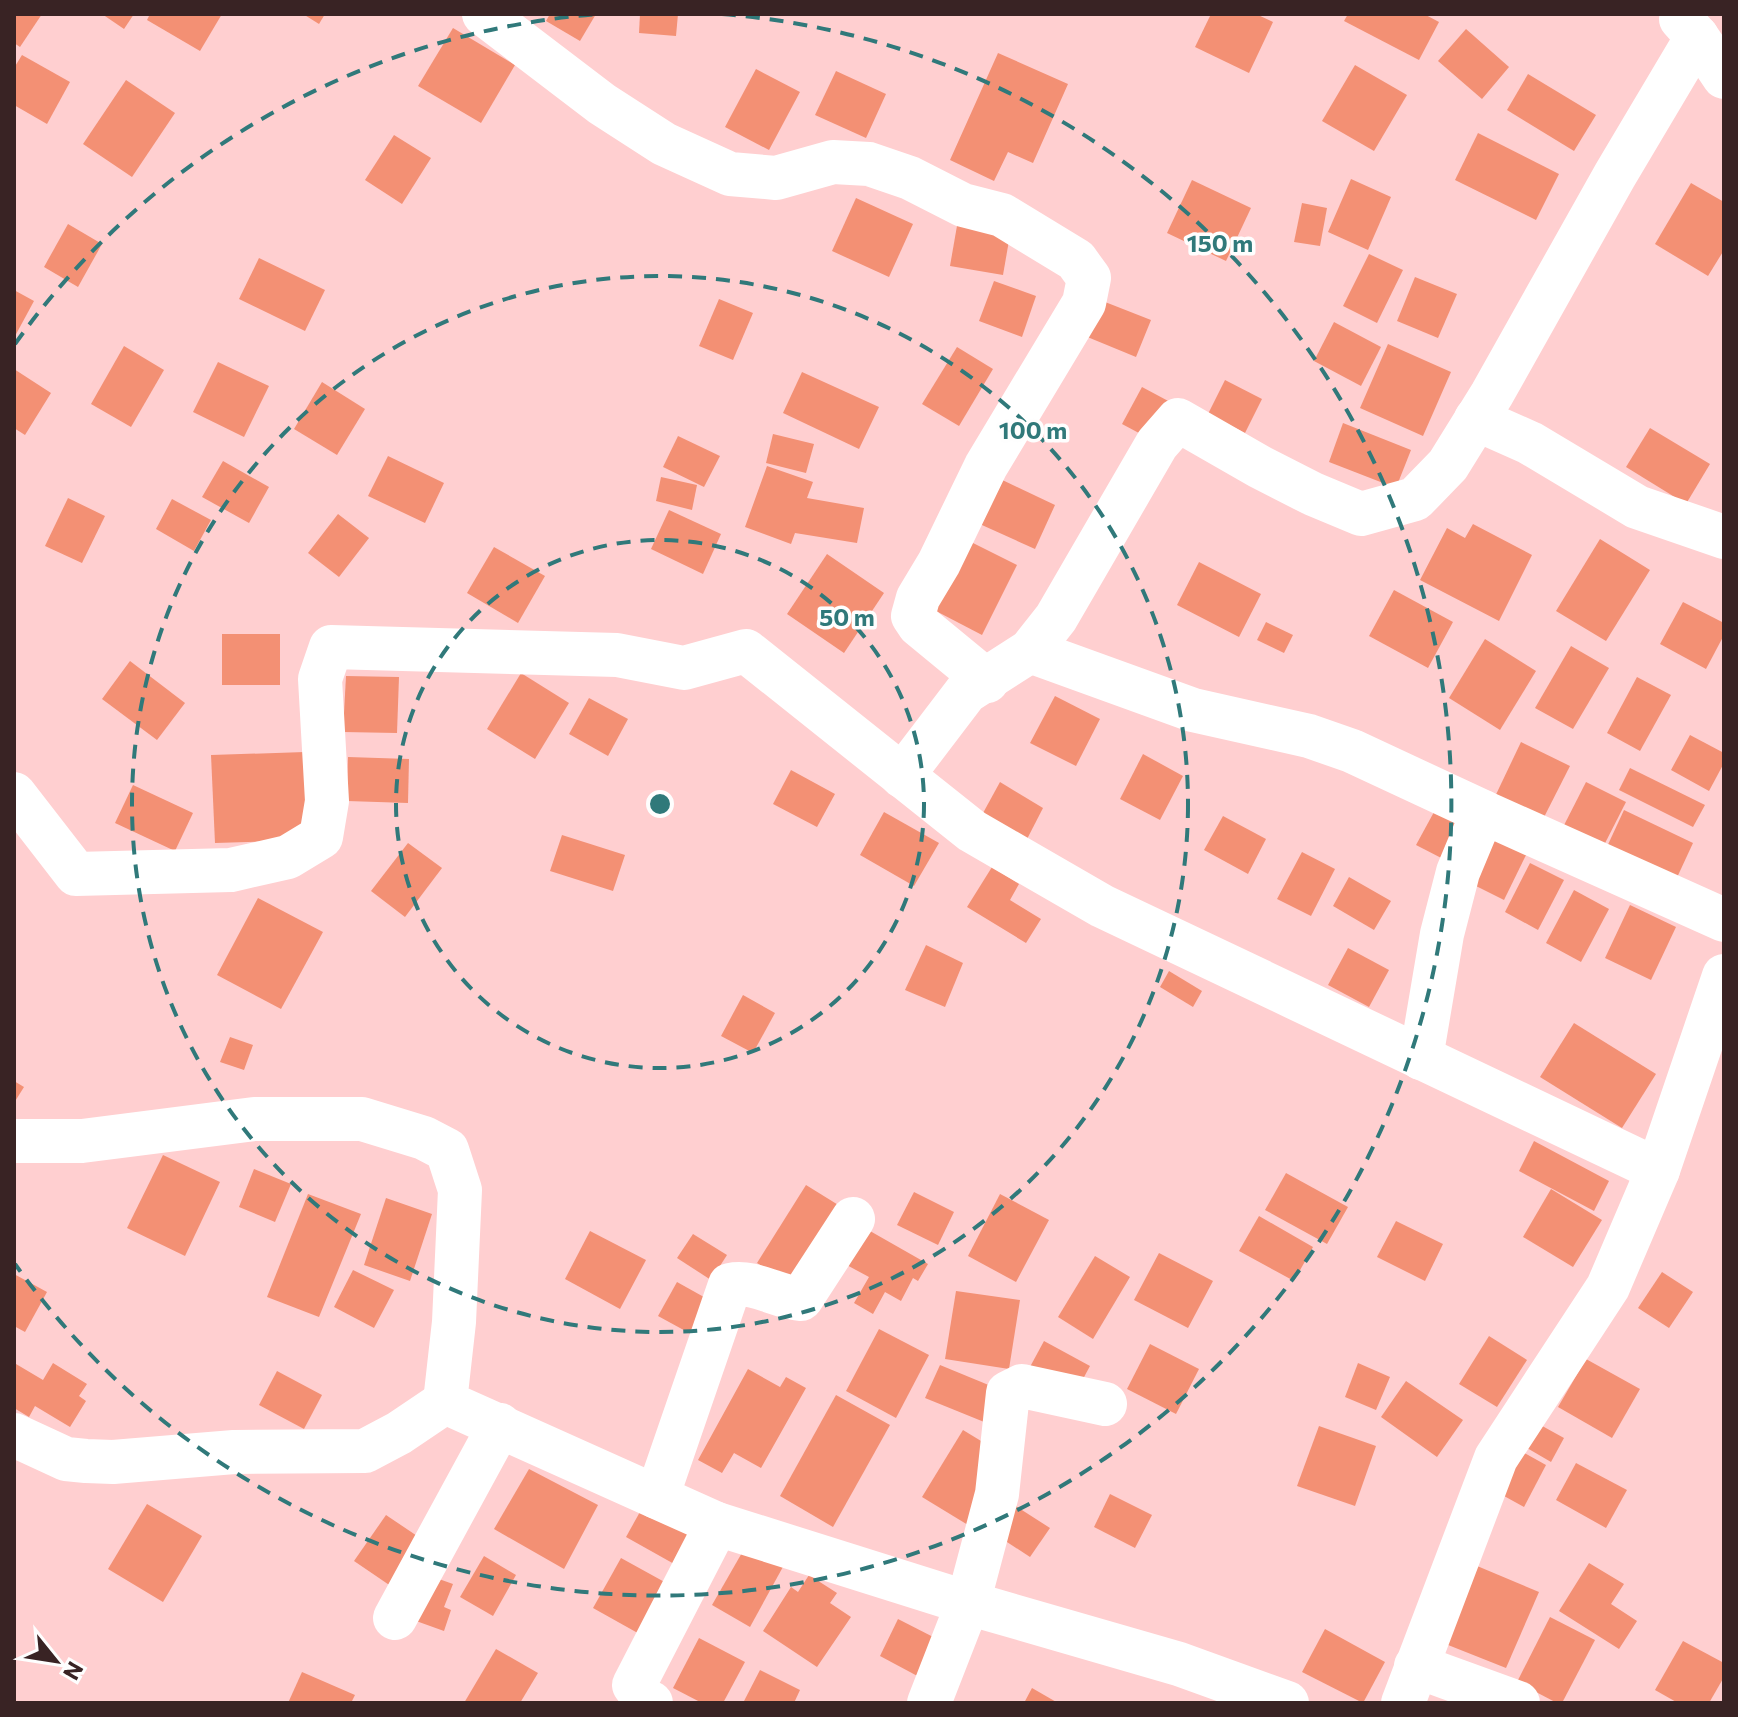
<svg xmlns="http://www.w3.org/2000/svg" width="1738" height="1717" font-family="Commissioner,sans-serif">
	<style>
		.building { fill: #f39074 }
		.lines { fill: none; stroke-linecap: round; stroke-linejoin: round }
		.minor { stroke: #fff; stroke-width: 44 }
		.ring { fill: none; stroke: #30797a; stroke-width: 4; stroke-dasharray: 14 10 }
		.centre { fill: #30797a; stroke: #fefefe; stroke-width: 4 }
		.ring-label { font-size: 24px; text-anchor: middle; font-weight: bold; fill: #30797a; stroke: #fefefe; stroke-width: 7; stroke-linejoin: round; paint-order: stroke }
	</style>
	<rect width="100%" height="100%" fill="#ffcfd0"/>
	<g class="building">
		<polygon points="14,14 42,14 20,47 14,43"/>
		<polygon points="102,14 134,14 124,29"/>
		<polygon points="150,14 222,14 200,51 147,20"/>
		<polygon points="303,14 325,14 319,24"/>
		<polygon points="550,14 596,14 580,41 546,21"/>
		<polygon points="640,14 678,14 676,36 639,33"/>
		<polygon points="1211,14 1256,14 1273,22 1249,73 1195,47"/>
		<polygon points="1348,14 1424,14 1439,22 1419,60 1344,21"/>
		<polygon points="453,28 515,65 481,123 418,86"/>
		<polygon points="1466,29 1509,67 1482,99 1438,61"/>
		<polygon points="998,53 1068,84 1033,163 1008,152 994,181 950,160"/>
		<polygon points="22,55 70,82 47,124 14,105 14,68"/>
		<polygon points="1355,65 1407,95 1374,151 1322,121"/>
		<polygon points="756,69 800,92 769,150 725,127"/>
		<polygon points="836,71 886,94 866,138 815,115"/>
		<polygon points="1528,74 1596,115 1574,151 1507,110"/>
		<polygon points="126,80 175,113 132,177 83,144"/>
		<polygon points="1478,133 1559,174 1536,220 1455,180"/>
		<polygon points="394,135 431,158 402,204 365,180"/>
		<polygon points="1351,179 1391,197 1368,250 1328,232"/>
		<polygon points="1192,180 1251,208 1226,261 1167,233"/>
		<polygon points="1691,183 1724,202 1724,250 1708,276 1655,244"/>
		<polygon points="856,198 913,224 889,277 832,251"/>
		<polygon points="1302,203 1327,208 1320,246 1294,242"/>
		<polygon points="958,220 1011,229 1003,275 950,266"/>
		<polygon points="68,224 102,244 78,287 44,267"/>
		<polygon points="1369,254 1403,270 1377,323 1343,306"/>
		<polygon points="259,258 325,290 305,331 239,299"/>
		<polygon points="1415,277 1457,294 1438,338 1397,321"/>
		<polygon points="994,281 1036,296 1022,337 979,321"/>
		<polygon points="14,290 34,301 14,338"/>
		<polygon points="719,299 753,313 733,360 699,346"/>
		<polygon points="1100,300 1151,320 1136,357 1085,336"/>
		<polygon points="1334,322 1381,347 1361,386 1314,361"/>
		<polygon points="1388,344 1451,372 1423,436 1360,408"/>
		<polygon points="124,346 164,370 131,427 91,404"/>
		<polygon points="957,347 993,369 959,426 922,404"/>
		<polygon points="218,362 269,386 244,437 193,412"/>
		<polygon points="14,369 51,393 25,435 14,428"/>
		<polygon points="802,372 879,407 859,449 783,413"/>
		<polygon points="1225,380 1262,399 1245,433 1208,414"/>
		<polygon points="322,382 365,409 337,455 294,429"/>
		<polygon points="1142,387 1172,403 1152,440 1122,424"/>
		<polygon points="1343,423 1411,450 1396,488 1329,462"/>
		<polygon points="1650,428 1710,464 1686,504 1626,467"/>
		<polygon points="773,434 814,444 806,473 766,463"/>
		<polygon points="678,436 720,456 704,487 663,467"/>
		<polygon points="388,456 444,483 425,523 368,496"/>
		<polygon points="223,461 269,487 249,523 202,497"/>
		<polygon points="767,466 813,482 807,498 864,508 857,543 795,533 791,544 745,527"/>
		<polygon points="994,476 1055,505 1035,549 973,521"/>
		<polygon points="661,477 697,485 692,510 656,501"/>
		<polygon points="68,498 105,516 82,563 45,546"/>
		<polygon points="172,499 211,520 194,551 156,529"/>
		<polygon points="669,510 721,534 703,574 651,549"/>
		<polygon points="338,514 369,538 339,577 308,553"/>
		<polygon points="1473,524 1532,555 1499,621 1420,580 1447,528 1465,538"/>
		<polygon points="1600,539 1650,570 1606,641 1556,611"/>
		<polygon points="969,541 1017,565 982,635 934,610"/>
		<polygon points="494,547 545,576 518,623 467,593"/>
		<polygon points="827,554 884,593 844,653 787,614"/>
		<polygon points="1199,562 1261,594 1239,637 1177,605"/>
		<polygon points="1394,590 1453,622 1428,668 1369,636"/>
		<polygon points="1683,602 1724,623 1724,635 1706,669 1660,644"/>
		<polygon points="1266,622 1293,635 1284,653 1257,640"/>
		<rect x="222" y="634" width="58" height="51"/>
		<polygon points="1485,639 1536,671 1500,730 1449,698"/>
		<polygon points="1571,646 1609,668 1573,729 1535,708"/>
		<polygon points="130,661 185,703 157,740 102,699"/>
		<polygon points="521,673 569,703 535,759 487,729"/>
		<polygon points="346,676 399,677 397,733 343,732"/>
		<polygon points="1637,677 1671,695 1640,751 1607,733"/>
		<polygon points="1055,696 1100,719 1076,766 1030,743"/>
		<polygon points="589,698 628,719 608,756 569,734"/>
		<polygon points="1690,735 1724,753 1724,763 1709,791 1671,770"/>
		<polygon points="1521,742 1570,766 1539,827 1491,805"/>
		<polygon points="305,752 306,840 215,843 211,755"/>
		<polygon points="1143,754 1183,776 1160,820 1120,799"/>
		<polygon points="348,757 409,759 408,803 347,801"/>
		<polygon points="1630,768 1705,805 1693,827 1619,790"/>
		<polygon points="791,770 835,794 817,827 773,804"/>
		<polygon points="1000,782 1043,808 1025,843 977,824"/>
		<polygon points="1586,782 1626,802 1598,857 1558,837"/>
		<polygon points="133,785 193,813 175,851 115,823"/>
		<polygon points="1440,801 1474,818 1451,863 1416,845"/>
		<polygon points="1624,810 1693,843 1674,884 1605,851"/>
		<polygon points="884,812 939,843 914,886 860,855"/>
		<polygon points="1223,816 1266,839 1248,874 1204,850"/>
		<polygon points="1487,833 1527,853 1504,900 1464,880"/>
		<polygon points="562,835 625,855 613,891 550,871"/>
		<polygon points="408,843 442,868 405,917 371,891"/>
		<polygon points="1302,852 1335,869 1311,916 1277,899"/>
		<polygon points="1530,863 1564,880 1538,930 1505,912"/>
		<polygon points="992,867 1019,884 1010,900 1041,919 1026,943 967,907"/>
		<polygon points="1349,877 1391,901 1374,930 1333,906"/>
		<polygon points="1574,890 1609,909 1581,962 1546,943"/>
		<polygon points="258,898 323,932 281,1009 217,975"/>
		<polygon points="1630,905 1676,927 1651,980 1605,958"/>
		<polygon points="926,945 963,963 945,1007 905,990"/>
		<polygon points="1348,948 1389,970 1369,1007 1328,985"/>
		<polygon points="1169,971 1202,991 1193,1007 1160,987"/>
		<polygon points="743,995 775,1013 753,1053 721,1036"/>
		<polygon points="1574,1023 1656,1074 1622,1128 1540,1077"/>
		<polygon points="230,1037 253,1045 244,1070 220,1062"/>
		<polygon points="14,1081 24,1087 14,1103"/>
		<polygon points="1534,1141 1609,1181 1594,1211 1519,1171"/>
		<polygon points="163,1155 220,1182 185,1256 127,1228"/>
		<polygon points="254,1169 291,1184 275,1222 239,1207"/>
		<polygon points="1286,1173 1348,1207 1327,1244 1265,1210"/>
		<polygon points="806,1185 848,1211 800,1289 757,1263"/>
		<polygon points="1551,1189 1602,1220 1573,1267 1523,1237"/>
		<polygon points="914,1192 954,1212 938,1245 897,1225"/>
		<polygon points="308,1194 361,1214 319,1317 267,1297"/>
		<polygon points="1000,1194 1049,1220 1016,1282 968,1256"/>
		<polygon points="386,1198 432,1214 410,1281 364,1265"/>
		<polygon points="1259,1216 1313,1247 1294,1281 1239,1251"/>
		<polygon points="1396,1221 1443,1244 1425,1281 1377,1257"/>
		<polygon points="863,1227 928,1264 918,1281 913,1278 901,1301 885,1292 873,1314 854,1303 869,1277 843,1263"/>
		<polygon points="590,1231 646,1260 620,1309 565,1279"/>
		<polygon points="693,1234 727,1255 711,1280 677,1258"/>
		<polygon points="1159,1253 1213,1281 1188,1328 1134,1300"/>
		<polygon points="1095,1256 1130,1277 1093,1339 1058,1317"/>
		<polygon points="353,1270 394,1290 374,1328 334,1307"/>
		<polygon points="1662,1272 1693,1292 1669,1328 1638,1308"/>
		<polygon points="14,1274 47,1292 25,1332 14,1326"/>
		<polygon points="677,1282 720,1306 702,1340 658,1316"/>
		<polygon points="956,1291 1020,1300 1009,1369 945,1359"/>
		<polygon points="879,1329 929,1355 896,1418 846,1391"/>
		<polygon points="1489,1336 1527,1360 1497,1407 1459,1384"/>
		<polygon points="1044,1341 1090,1366 1070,1403 1024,1378"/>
		<polygon points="1150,1344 1199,1369 1176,1414 1127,1389"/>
		<polygon points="1586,1359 1640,1389 1612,1438 1558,1407"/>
		<polygon points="53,1363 87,1384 79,1396 86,1401 70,1427 35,1406 29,1417 14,1408 16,1364 43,1380"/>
		<polygon points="1358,1363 1390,1377 1376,1410 1345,1397"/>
		<polygon points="940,1365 1008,1393 994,1426 925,1398"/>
		<polygon points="748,1369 780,1387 786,1377 806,1388 761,1468 734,1453 722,1473 698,1460"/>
		<polygon points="277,1371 322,1395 304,1429 259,1405"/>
		<polygon points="1406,1381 1463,1420 1437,1457 1381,1417"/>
		<polygon points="836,1395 890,1425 833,1527 780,1496"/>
		<polygon points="1535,1422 1564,1438 1551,1462 1522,1445"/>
		<polygon points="1319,1426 1376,1446 1355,1506 1297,1486"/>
		<polygon points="963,1430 1009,1458 968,1525 922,1497"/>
		<polygon points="1517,1449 1546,1465 1524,1507 1495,1491"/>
		<polygon points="1576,1463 1627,1490 1606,1528 1556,1500"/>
		<polygon points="529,1469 598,1505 564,1569 494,1529"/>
		<polygon points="997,1494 1050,1528 1030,1557 978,1523"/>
		<polygon points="1110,1494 1152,1515 1135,1548 1094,1527"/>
		<polygon points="646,1501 712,1538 692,1574 626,1537"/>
		<polygon points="147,1504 202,1536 163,1602 108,1569"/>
		<polygon points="386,1515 432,1546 401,1593 354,1561"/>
		<polygon points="747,1544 784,1565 750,1627 712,1605"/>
		<polygon points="484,1556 516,1575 493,1616 460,1597"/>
		<polygon points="621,1558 679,1590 652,1641 593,1608"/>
		<polygon points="1470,1563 1539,1592 1506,1668 1438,1641"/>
		<polygon points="1589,1563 1624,1584 1611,1604 1637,1621 1619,1649 1559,1611"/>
		<polygon points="422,1573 453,1584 444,1607 451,1610 444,1631 405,1617"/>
		<polygon points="809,1575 837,1593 830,1603 851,1617 817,1667 763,1631 791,1587 798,1592"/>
		<polygon points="1550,1617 1595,1640 1562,1703 1557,1703 1517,1682"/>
		<polygon points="898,1619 943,1642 923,1679 880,1656"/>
		<polygon points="1325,1629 1385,1662 1363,1703 1302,1672"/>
		<polygon points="699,1638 745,1662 723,1703 702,1703 673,1688"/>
		<polygon points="1683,1641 1724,1663 1724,1677 1709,1703 1678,1703 1655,1690"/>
		<polygon points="496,1649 538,1673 520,1703 464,1703"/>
		<polygon points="760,1670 800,1690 794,1703 743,1703"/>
		<polygon points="302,1672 355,1695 351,1703 288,1703"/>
		<polygon points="1032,1688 1058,1703 1024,1703"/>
	</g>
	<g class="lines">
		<g class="minor">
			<polyline points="484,14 602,104 664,144 730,174 776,178 833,162 869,164 910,178 963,205 1002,215 1076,260 1089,278 1084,303 986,466 939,563 918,598 913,616 919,625 987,681"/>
			<polyline points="1681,19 1697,37 1724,77"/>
			<polyline points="1476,419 1530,443 1637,507 1724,537"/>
			<polyline points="1030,651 1193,710 1309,736 1352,751 1483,812"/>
			<polyline points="902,776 966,692 1030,651 1056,618 1157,444 1178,420 1260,467 1313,494 1361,514 1415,499 1448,465 1492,394 1615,175 1697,37"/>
			<polyline points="14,794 76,874 231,870 288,857 321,837 327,801 320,679 331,647 617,655 684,668 746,651 972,831 1102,906 1658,1170"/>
			<polyline points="1421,1058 1442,934 1458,872 1483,812 1724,920"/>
			<polyline points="14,1141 82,1141 254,1119 362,1119 424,1138 447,1150 460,1190 454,1322 445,1402 717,1524 968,1603 1179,1664 1287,1703"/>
			<polyline points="14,1435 66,1459 86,1461 113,1462 234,1452 365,1451 399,1433 445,1402"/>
			<path d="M657,1497L730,1285C754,1280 777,1297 801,1299L853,1219"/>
			<polyline points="395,1618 500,1425"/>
			<polyline points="1416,1666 1518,1703"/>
			<polyline points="651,1703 646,1701 634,1685 717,1524"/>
			<polyline points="929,1703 968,1603 997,1494 1008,1393 1022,1386 1105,1404"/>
			<polyline points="1403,1703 1496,1458 1608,1287 1658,1170 1724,976"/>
		</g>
	</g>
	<g class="ring">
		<circle cx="660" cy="804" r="264"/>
		<circle cx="660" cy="804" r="528"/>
		<path d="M15 344A792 792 0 0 1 598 14M722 14A792 792 0 1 1 15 1264"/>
	</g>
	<circle cx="660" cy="804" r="12" class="centre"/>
	<g class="ring-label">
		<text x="1220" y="252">150 m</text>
		<text x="1033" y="439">100 m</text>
		<text x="847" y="626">50 m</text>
	</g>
	<rect width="1738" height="1717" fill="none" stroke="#392324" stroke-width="32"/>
	<g transform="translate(56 1661) rotate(120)" stroke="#fefefe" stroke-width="6" paint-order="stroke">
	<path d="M0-6L14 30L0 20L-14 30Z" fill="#392324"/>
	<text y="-12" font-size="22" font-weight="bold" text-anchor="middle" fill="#392324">N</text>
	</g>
</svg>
